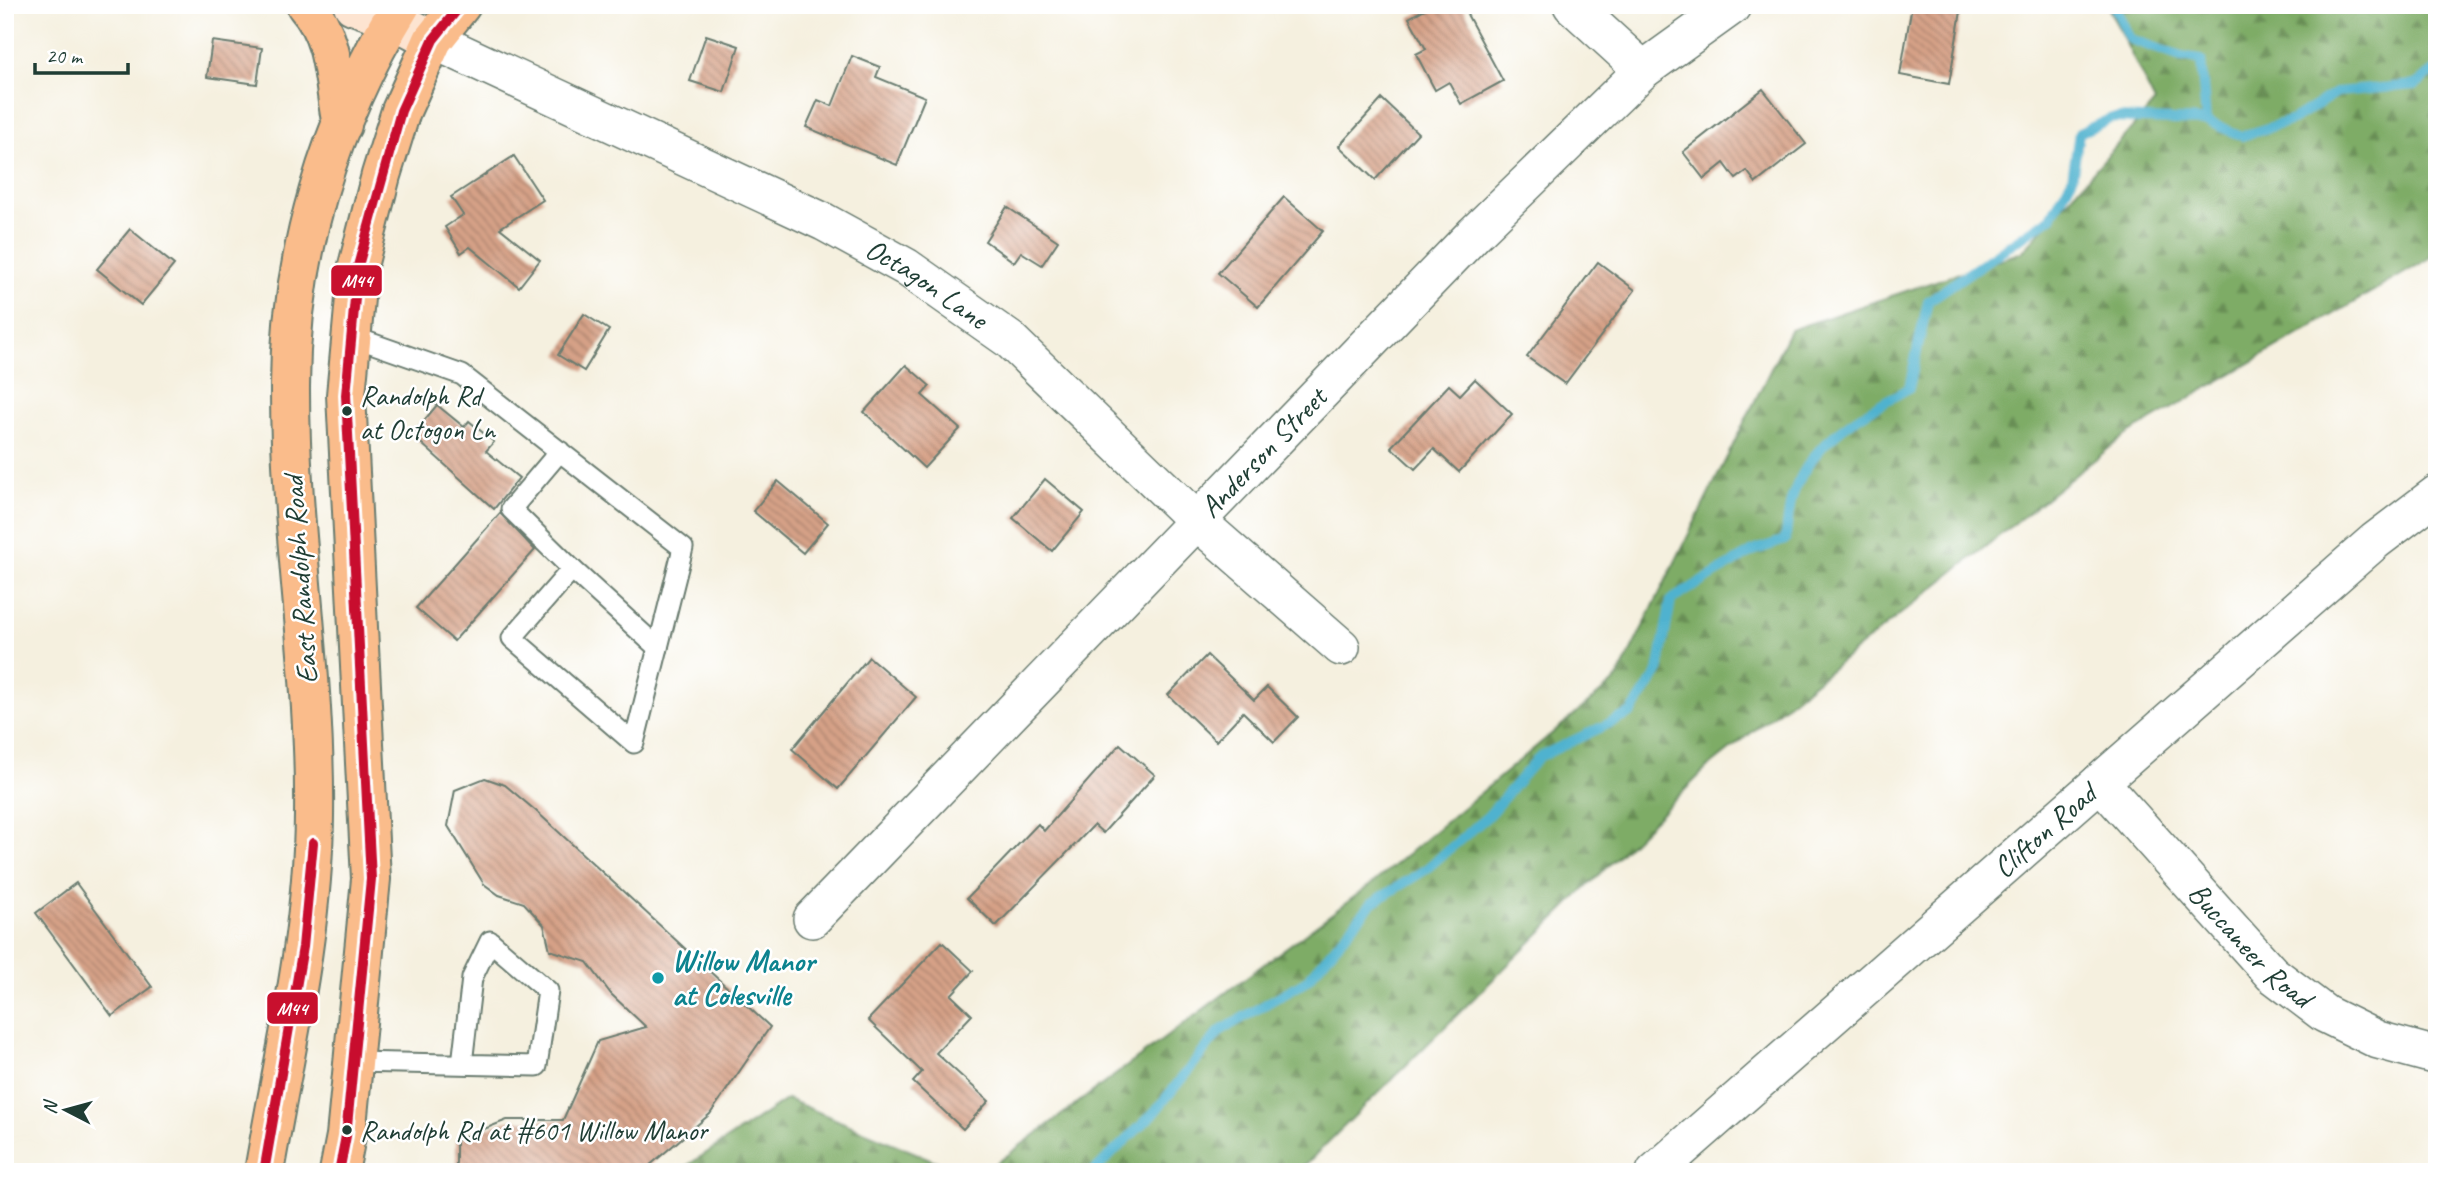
<svg xmlns="http://www.w3.org/2000/svg" width="2442" height="1177" font-family="Caveat,sans-serif">
	<style>
		.forest { fill: url(#forest-firs); stroke: #4e744d; stroke-width: 2 }
		.lines { fill: none; stroke-linecap: round; stroke-linejoin: round }
		.stream { stroke: #50b2cf; stroke-width: 10 }
		.building { fill: url(#building-back-hatch) }
		.lane-casing { stroke: #6a7c70; stroke-width: 23 }
		.street-casing { stroke: #6a7c70; stroke-width: 40 }
		.secondary-casing { stroke: #6a7c70; stroke-width: 42 }
		.primary-casing { stroke: #6a7c70; stroke-width: 42 }
		.lane { stroke: #fff; stroke-width: 19 }
		.street { stroke: #fff; stroke-width: 37 }
		.secondary { stroke: #fde4d1; stroke-width: 38 }
		.primary { stroke: #fabc8b; stroke-width: 38 }
		.bus-1-casing { stroke: #fff; stroke-width: 16 }
		.bus-1 { stroke: #c8102e; stroke-width: 10 }
		.bus-dot { fill: #1f3d34; stroke: #fff; stroke-width: 2.5 }
		.culture-dot { fill: #0f9aa8; stroke: #fff; stroke-width: 2.5 }
		.labels { text-anchor: middle; dominant-baseline: central; stroke-width: 5; stroke-linejoin: round; paint-order: stroke }
		.bus-label { font-size: 28px; fill: #1f3d34; stroke: #fff; text-anchor: start }
		.street-label { font-size: 30px; fill: #1f3d34; stroke: #fff }
		.culture-label { font-size: 30px; font-weight: bold; fill: #0d838f; stroke: #fff; text-anchor: start }
		.line-badge { stroke: #fff; stroke-width: 2.5 }
		.badge-label { font-size: 19px; text-anchor: middle; font-weight: bold; fill: #fff }
	</style>
	<defs>
		<pattern id="forest-firs" width="22" height="20" patternUnits="userSpaceOnUse" patternTransform="scale(1.75)"><rect width="22" height="20" fill="#7eac66"/><path d="M5 1l3.5 6h-7zM16 11l3.5 6h-7z" fill="#678d55"/></pattern>
		<pattern id="building-back-hatch" width="6" height="6" patternUnits="userSpaceOnUse" patternTransform="scale(1.75)"><rect width="6" height="6" fill="#d6a187"/><path d="M-1 5l2 2M0 0l6 6M5-1l2 2" fill="none" stroke="#ad846f"/></pattern>
	</defs>
	<rect width="100%" height="100%" fill="#fff"/>
	<filter id="ink" filterUnits="userSpaceOnUse"><feTurbulence type="fractalNoise" baseFrequency=".0143" numOctaves="2"/><feDisplacementMap in="SourceGraphic" scale="14" xChannelSelector="R" yChannelSelector="G"/><feConvolveMatrix kernelMatrix="1 2 1 2 8 2 1 2 1" color-interpolation-filters="sRGB"/></filter>
	<filter id="wash" filterUnits="userSpaceOnUse"><feTurbulence type="fractalNoise" baseFrequency=".00686" numOctaves="4" result="noise"/><feDisplacementMap in="SourceGraphic" scale="28" xChannelSelector="R" yChannelSelector="G"/><feGaussianBlur stdDeviation="1.57" result="paint"/><feColorMatrix in="noise" values="0 0 0 0 0 0 0 0 0 0 0 0 0 0 0 0 0 1.4 0 .05"/><feComposite in="paint" operator="in"/></filter>
	<g filter="url(#wash)">
		<rect width="100%" height="100%" fill="#f5f0df"/>
		<g class="forest">
			<polygon points="2107,5 2437,5 2437,254 2123,437 1707,768 1298,1172 985,1172 1373,883 1617,679 1790,330 2022,252 2155,102"/>
			<polygon points="787,1099 961,1172 678,1172"/>
		</g>
		<g class="lines">
			<g class="stream">
				<polyline points="2114,5 2130,39 2181,57 2201,60 2206,121"/>
				<path d="M1093,1172L1153,1114L1220,1031L1307,980L1372,903L1425,870L1488,816L1539,757L1631,713L1658,672L1671,600L1753,551L1785,540C1788,525 1788,506 1794,492C1815,437 1861,415 1909,388L1928,301L2051,217L2072,179L2079,133L2112,118L2206,121L2242,136L2293,120L2337,92L2415,85L2437,69"/>
			</g>
		</g>
		<g id="blocks">
			<g class="building">
				<polygon points="1432,5 1462,5 1503,81 1461,104 1449,82 1435,90 1416,54 1426,49 1409,18"/>
				<polygon points="1912,5 1962,5 1949,84 1900,75"/>
				<polygon points="706,35 739,46 724,92 690,81"/>
				<polygon points="212,41 262,48 257,84 207,77"/>
				<polygon points="852,56 880,67 876,77 925,97 897,165 806,127 818,100 832,106"/>
				<polygon points="1763,89 1806,144 1756,183 1747,171 1736,179 1724,163 1704,179 1683,152"/>
				<polygon points="1382,99 1418,133 1375,180 1339,146"/>
				<polygon points="514,156 543,200 500,228 540,260 519,287 470,247 461,253 445,227 463,215 451,197"/>
				<polygon points="1284,197 1323,231 1258,307 1218,273"/>
				<polygon points="1007,207 1058,241 1042,265 1021,252 1014,262 985,241"/>
				<polygon points="130,229 174,265 141,305 97,269"/>
				<polygon points="1598,262 1635,290 1565,384 1527,357"/>
				<polygon points="584,314 609,330 584,371 558,355"/>
				<polygon points="906,365 930,386 922,395 960,429 924,468 864,412"/>
				<polygon points="1475,379 1512,414 1459,472 1434,449 1415,469 1391,447 1449,385 1460,395"/>
				<polygon points="437,405 464,427 469,421 494,442 486,451 519,478 494,509 412,435"/>
				<polygon points="1045,479 1084,512 1052,551 1013,518"/>
				<polygon points="778,481 828,523 803,553 753,511"/>
				<polygon points="500,513 535,550 454,641 416,608"/>
				<polygon points="1207,655 1254,700 1267,687 1298,717 1274,742 1243,712 1216,741 1168,695"/>
				<polygon points="869,657 916,697 838,789 792,749"/>
				<polygon points="1120,744 1155,775 1103,833 1094,825 996,926 967,898 1038,824 1044,831"/>
				<polygon points="485,778 505,785 536,811 770,1027 710,1114 642,1172 456,1172 456,1140 507,1120 563,1120 598,1041 646,1027 611,994 587,962 550,950 544,925 524,903 499,895 484,884 448,826 455,790"/>
				<polygon points="76,883 152,987 112,1016 36,913"/>
				<polygon points="942,942 973,971 951,995 972,1015 936,1053 989,1101 963,1129 913,1082 922,1072 868,1020"/>
			</g>
		</g>
	</g>
	<g filter="url(#ink)">
		<use href="#blocks" fill-opacity="0" stroke="#6a7c70" stroke-width="2"/>
		<g class="lines">
			<g class="lane-casing">
				<g id="lane">
					<polyline points="351,336 462,375 683,548 634,743 512,638 572,569 511,509 560,451"/>
					<polyline points="572,569 658,648"/>
					<polyline points="353,1062 537,1066 548,991 490,941 472,978 462,1064"/>
				</g>
			</g>
			<g class="street-casing">
				<g id="street">
					<polyline points="1572,5 1643,70"/>
					<path id="s1" d="M433,40L824,222L906,267L1010,340L1197,521L1341,647"/>
					<path id="s2" d="M2100,782L2272,974L2325,1014L2378,1040L2437,1056"/>
					<path id="s3" d="M812,919L1475,233L1643,70L1732,6"/>
					<path id="s4" d="M1655,1172L2375,541L2437,494"/>
				</g>
			</g>
			<g class="secondary-casing">
				<polyline id="secondary" points="353,5 393,19 433,40"/>
			</g>
			<g class="primary-casing">
				<g id="primary">
					<path d="M306,5C336,39 333,83 342,125"/>
					<path d="M264,1172C284,1055 313,935 314,816C316,674 290,533 290,392C289,257 330,120 401,5"/>
					<polyline points="339,1172 346,1136 371,879 346,395 358,266 381,175 401,111 433,40 461,5"/>
				</g>
			</g>
			<use href="#lane" class="lane"/>
			<use href="#street" class="street"/>
			<use href="#secondary" class="secondary"/>
			<use href="#primary" class="primary"/>
			<g class="bus-1-casing">
				<g id="bus-1">
					<polyline points="264,1172 303,947 313,843"/>
					<polyline points="339,1172 346,1136 371,879 346,395 358,266 401,111 433,40 461,5"/>
				</g>
			</g>
			<use href="#bus-1" class="bus-1"/>
		</g>
	</g>
	<g class="bus-dot">
		<circle cx="347" cy="411" r="6"/>
		<circle cx="347" cy="1130" r="6"/>
	</g>
	<circle class="culture-dot" cx="658" cy="978" r="7"/>
	<g class="labels">
		<g class="bus-label">
			<text x="360" y="395">Randolph Rd<tspan x="360" dy="34">at Octogon Ln</tspan></text>
			<text x="360" y="1130">Randolph Rd at #601 Willow Manor</text>
		</g>
		<g class="street-label">
			<text stroke="none"><textPath href="#s1" startOffset="551">Octagon Lane</textPath></text>
			<text stroke="none"><textPath href="#s3" startOffset="649">Anderson Street</textPath></text>
			<text transform="translate(300 580) rotate(-94)">East Randolph Road</text>
			<text stroke="none"><textPath href="#s4" startOffset="518">Clifton Road</textPath></text>
			<text stroke="none"><textPath href="#s2" startOffset="222">Buccaneer Road</textPath></text>
		</g>
		<g class="culture-label">
			<text x="672" y="961">Willow Manor<tspan x="672" dy="34">at Colesville</tspan></text>
		</g>
	</g>
	<g class="line-badge">
		<rect x="330" y="264" width="53" height="33" rx="7" fill="#c8102e"/>
		<rect x="266" y="991" width="53" height="34" rx="7" fill="#c8102e"/>
	</g>
	<g class="badge-label">
		<text x="357" y="287">M44</text>
		<text x="292" y="1015">M44</text>
	</g>
	<rect width="2442" height="1177" fill="none" stroke="#fff" stroke-width="28"/>
	<g transform="translate(66 1110) rotate(276)" stroke="#ffffff" stroke-width="5" paint-order="stroke">
	<path d="M0-5L12 26L0 18L-12 26Z" fill="#1f3d34"/>
	<text y="-10" font-size="19" font-weight="bold" text-anchor="middle" fill="#1f3d34">N</text>
	</g>
	<path d="M35 63v10h93v-10" fill="none" stroke="#1f3d34" stroke-width="3.5"/>
	<text x="46" y="63" font-size="21" fill="#1f3d34" stroke="#ffffff" stroke-width="5" paint-order="stroke">20 m</text>
</svg>
